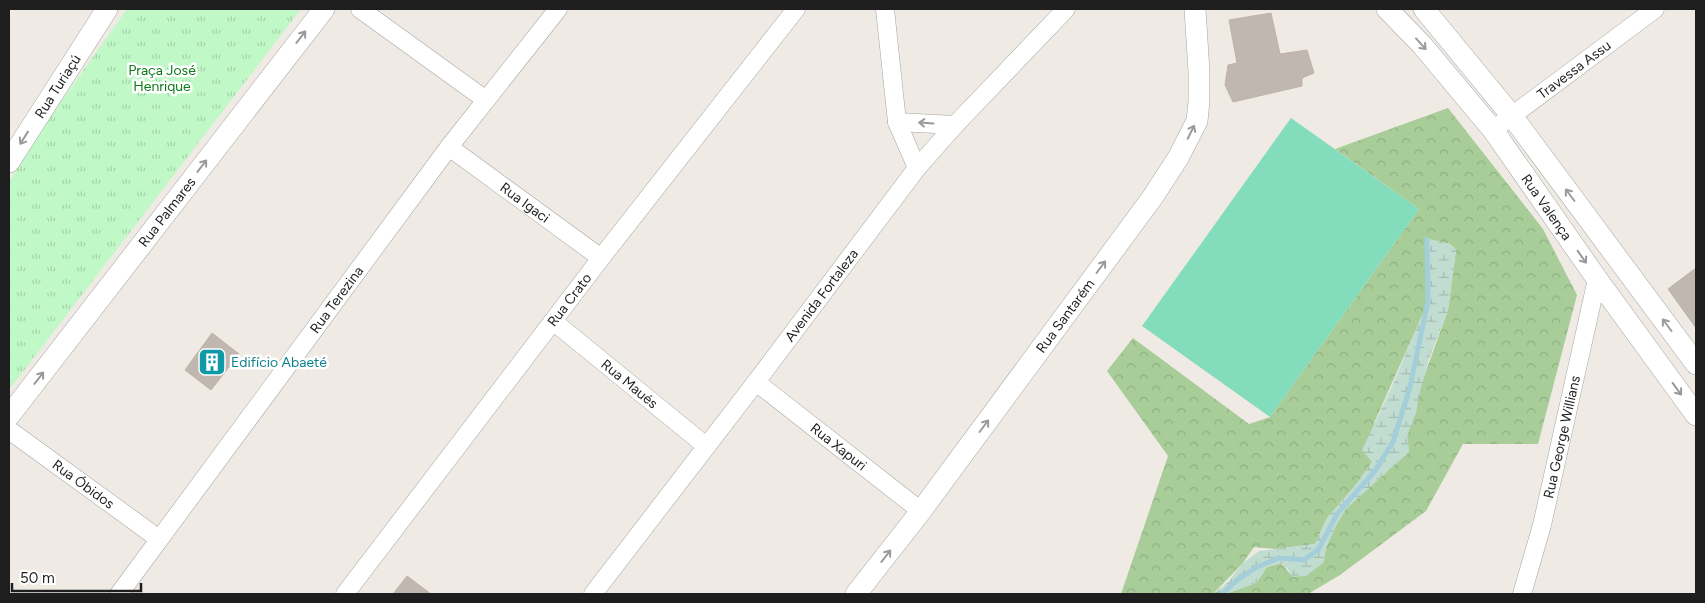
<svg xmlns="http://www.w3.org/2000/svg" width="1705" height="603" font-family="Figtree,sans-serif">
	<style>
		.forest { fill: url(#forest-crowns) }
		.wetland { fill: url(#wetland-marsh) }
		.park { fill: url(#park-tufts) }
		.pitch { fill: #83dcbb }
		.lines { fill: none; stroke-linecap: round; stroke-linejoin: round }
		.stream { stroke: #a5cedb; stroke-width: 5 }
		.building { fill: #bfb7b0; stroke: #c0b2a7 }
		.minor-casing { stroke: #a5a5a5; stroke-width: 19 }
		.tertiary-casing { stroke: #a5a5a5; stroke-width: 22 }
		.minor { stroke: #fff; stroke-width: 18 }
		.tertiary { stroke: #fff; stroke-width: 21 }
		.oneway { stroke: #9a9a9a }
		.labels { text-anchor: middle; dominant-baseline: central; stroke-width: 5; stroke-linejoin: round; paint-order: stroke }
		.street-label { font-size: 14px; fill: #1e1e1e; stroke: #fff }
		.park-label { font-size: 14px; fill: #0e7919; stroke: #fff }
		.culture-label { font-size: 14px; fill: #0d838f; stroke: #fff; text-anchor: start }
	</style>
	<defs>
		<pattern id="forest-crowns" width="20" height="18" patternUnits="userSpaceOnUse" patternTransform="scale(1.25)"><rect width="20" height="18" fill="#a8cd99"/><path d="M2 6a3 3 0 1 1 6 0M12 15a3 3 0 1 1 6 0" fill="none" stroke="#90b083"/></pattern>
		<pattern id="wetland-marsh" width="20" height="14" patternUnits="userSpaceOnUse" patternTransform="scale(1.25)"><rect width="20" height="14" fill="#c1dcd0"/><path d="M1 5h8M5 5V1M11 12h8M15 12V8" fill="none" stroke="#a5bcb2"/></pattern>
		<pattern id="park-tufts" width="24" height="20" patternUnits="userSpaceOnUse" patternTransform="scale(1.25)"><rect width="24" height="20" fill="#c1f8c7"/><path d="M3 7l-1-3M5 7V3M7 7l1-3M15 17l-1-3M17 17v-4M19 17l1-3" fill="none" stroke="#a5d4aa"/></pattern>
	</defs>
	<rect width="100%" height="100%" fill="#efebe4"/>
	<polygon class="forest" points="1448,108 1543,229 1577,295 1538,444 1463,444 1426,511 1340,575 1308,594 1222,594 1256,583 1267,567 1281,563 1293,577 1323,563 1326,548 1342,508 1409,452 1407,436 1421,385 1448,310 1456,250 1450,244 1428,239 1427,305 1374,423 1372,462 1355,486 1327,518 1315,544 1275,549 1254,547 1243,563 1213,594 1121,594 1168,456 1107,371 1133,338 1249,424 1270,417 1419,209 1335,149"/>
	<polygon class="wetland" points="1427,239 1450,244 1456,250 1448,310 1429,359 1420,391 1416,413 1407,436 1409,452 1346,509 1337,524 1326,548 1323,563 1306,576 1293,577 1287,568 1281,563 1267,567 1256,583 1227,594 1213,594 1228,582 1243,563 1259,551 1315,544 1327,518 1355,486 1372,462 1362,450 1393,384 1428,301"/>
	<polygon class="park" points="127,9 301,9 9,390 9,182 48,120"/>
	<polygon class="pitch" points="1291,118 1419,209 1270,417 1142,326"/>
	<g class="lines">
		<polyline class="stream" points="1222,594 1237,580 1257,567 1279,558 1304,560 1318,550 1337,514 1375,471 1393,442 1410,387 1428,301 1427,239"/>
	</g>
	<g class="building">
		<polygon points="1271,13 1280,54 1307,50 1314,73 1302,78 1302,86 1233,102 1225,85 1228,65 1237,63 1229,20"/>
		<polygon points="1696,268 1696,328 1668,289"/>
		<polygon points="212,333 239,354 211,390 185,370"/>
		<polygon points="407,576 431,594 393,594"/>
	</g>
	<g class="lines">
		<g class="minor-casing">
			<g id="minor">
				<polyline points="360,9 486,100"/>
				<polyline points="885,9 897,122 917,168"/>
				<polyline points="897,122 955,125"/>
				<path id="s1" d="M1493,130L1655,9"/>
				<path id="s2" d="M449,147L601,258"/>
				<path id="s3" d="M553,321L706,446"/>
				<path id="s4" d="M756,382L921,511"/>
				<path id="s5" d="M9,430L159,539"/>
				<path id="s6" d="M119,594L449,147L558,9"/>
				<path id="s7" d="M345,594L601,258L796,9"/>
				<path id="s8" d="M593,594L756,382L917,168L955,125L1066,9"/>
				<path id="s9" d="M1522,594L1542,525L1597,279"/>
			</g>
		</g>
		<g class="tertiary-casing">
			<g id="tertiary">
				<path id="s10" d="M1387,9L1422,45L1493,130L1597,279L1696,415"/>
				<polyline points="1424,9 1512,116 1696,364"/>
				<path id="s11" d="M9,162L107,9"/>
				<path id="s12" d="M9,416L324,9"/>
				<path id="s13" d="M856,594L921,511L1152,198L1178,158L1197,121L1199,101V72L1195,9"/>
			</g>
		</g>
		<use href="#minor" class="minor"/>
		<use href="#tertiary" class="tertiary"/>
	</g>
	<defs><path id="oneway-shaft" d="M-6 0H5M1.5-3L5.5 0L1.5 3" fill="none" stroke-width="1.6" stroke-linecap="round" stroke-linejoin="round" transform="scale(1.25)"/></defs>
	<g class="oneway">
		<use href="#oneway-shaft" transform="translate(301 37) rotate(-52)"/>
		<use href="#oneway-shaft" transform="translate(1421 44) rotate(48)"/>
		<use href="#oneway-shaft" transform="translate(926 123) rotate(-176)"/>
		<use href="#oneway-shaft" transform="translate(1191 132) rotate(-64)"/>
		<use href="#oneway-shaft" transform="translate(24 138) rotate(122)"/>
		<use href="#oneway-shaft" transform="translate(202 166) rotate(-52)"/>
		<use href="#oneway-shaft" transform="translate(1570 195) rotate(-127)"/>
		<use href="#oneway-shaft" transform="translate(1582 257) rotate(55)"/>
		<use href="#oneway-shaft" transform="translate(1101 267) rotate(-53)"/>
		<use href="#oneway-shaft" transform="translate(1667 325) rotate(-127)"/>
		<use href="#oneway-shaft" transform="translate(39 378) rotate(-52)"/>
		<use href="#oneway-shaft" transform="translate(1677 389) rotate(54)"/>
		<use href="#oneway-shaft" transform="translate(984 426) rotate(-53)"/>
		<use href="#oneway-shaft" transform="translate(886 556) rotate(-52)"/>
	</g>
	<defs>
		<g id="building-square" transform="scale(1.4375)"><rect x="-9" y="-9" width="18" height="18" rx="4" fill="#0f9aa8" stroke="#fff"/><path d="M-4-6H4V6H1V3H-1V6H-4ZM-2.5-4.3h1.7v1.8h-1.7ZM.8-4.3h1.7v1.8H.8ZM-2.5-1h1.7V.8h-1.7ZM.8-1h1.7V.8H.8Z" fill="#fff"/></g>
	</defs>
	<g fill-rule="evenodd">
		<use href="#building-square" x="212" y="362"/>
	</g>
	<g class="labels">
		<g class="street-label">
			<text stroke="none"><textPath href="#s1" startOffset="101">Travessa Assu</textPath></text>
			<text stroke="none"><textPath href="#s11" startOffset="90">Rua Turiaçú</textPath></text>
			<text stroke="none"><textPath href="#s2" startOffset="94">Rua Igaci</textPath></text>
			<text stroke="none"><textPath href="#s10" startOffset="255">Rua Valença</textPath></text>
			<text stroke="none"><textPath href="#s12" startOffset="258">Rua Palmares</textPath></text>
			<text stroke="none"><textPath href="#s8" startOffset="376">Avenida Fortaleza</textPath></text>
			<text stroke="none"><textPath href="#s6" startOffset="366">Rua Terezina</textPath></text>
			<text stroke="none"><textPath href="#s7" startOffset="370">Rua Crato</textPath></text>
			<text stroke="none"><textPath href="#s13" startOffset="348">Rua Santarém</textPath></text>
			<text stroke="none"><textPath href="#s3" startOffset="99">Rua Maués</textPath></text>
			<text stroke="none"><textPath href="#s9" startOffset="162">Rua George Willians</textPath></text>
			<text stroke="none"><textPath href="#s4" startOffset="105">Rua Xapuri</textPath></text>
			<text stroke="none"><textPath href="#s5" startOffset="92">Rua Óbidos</textPath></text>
		</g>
		<g class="park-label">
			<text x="162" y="70">Praça José<tspan x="162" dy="16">Henrique</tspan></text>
		</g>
		<g class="culture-label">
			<text x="231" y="362">Edifício Abaeté</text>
		</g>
	</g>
	<rect width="1705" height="603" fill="none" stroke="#1e1e1e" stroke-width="20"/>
	<path d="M12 583v8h129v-8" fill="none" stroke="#1e1e1e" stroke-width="2.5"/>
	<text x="20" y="583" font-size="15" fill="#1e1e1e" stroke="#ffffff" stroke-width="4" paint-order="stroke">50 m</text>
</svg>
